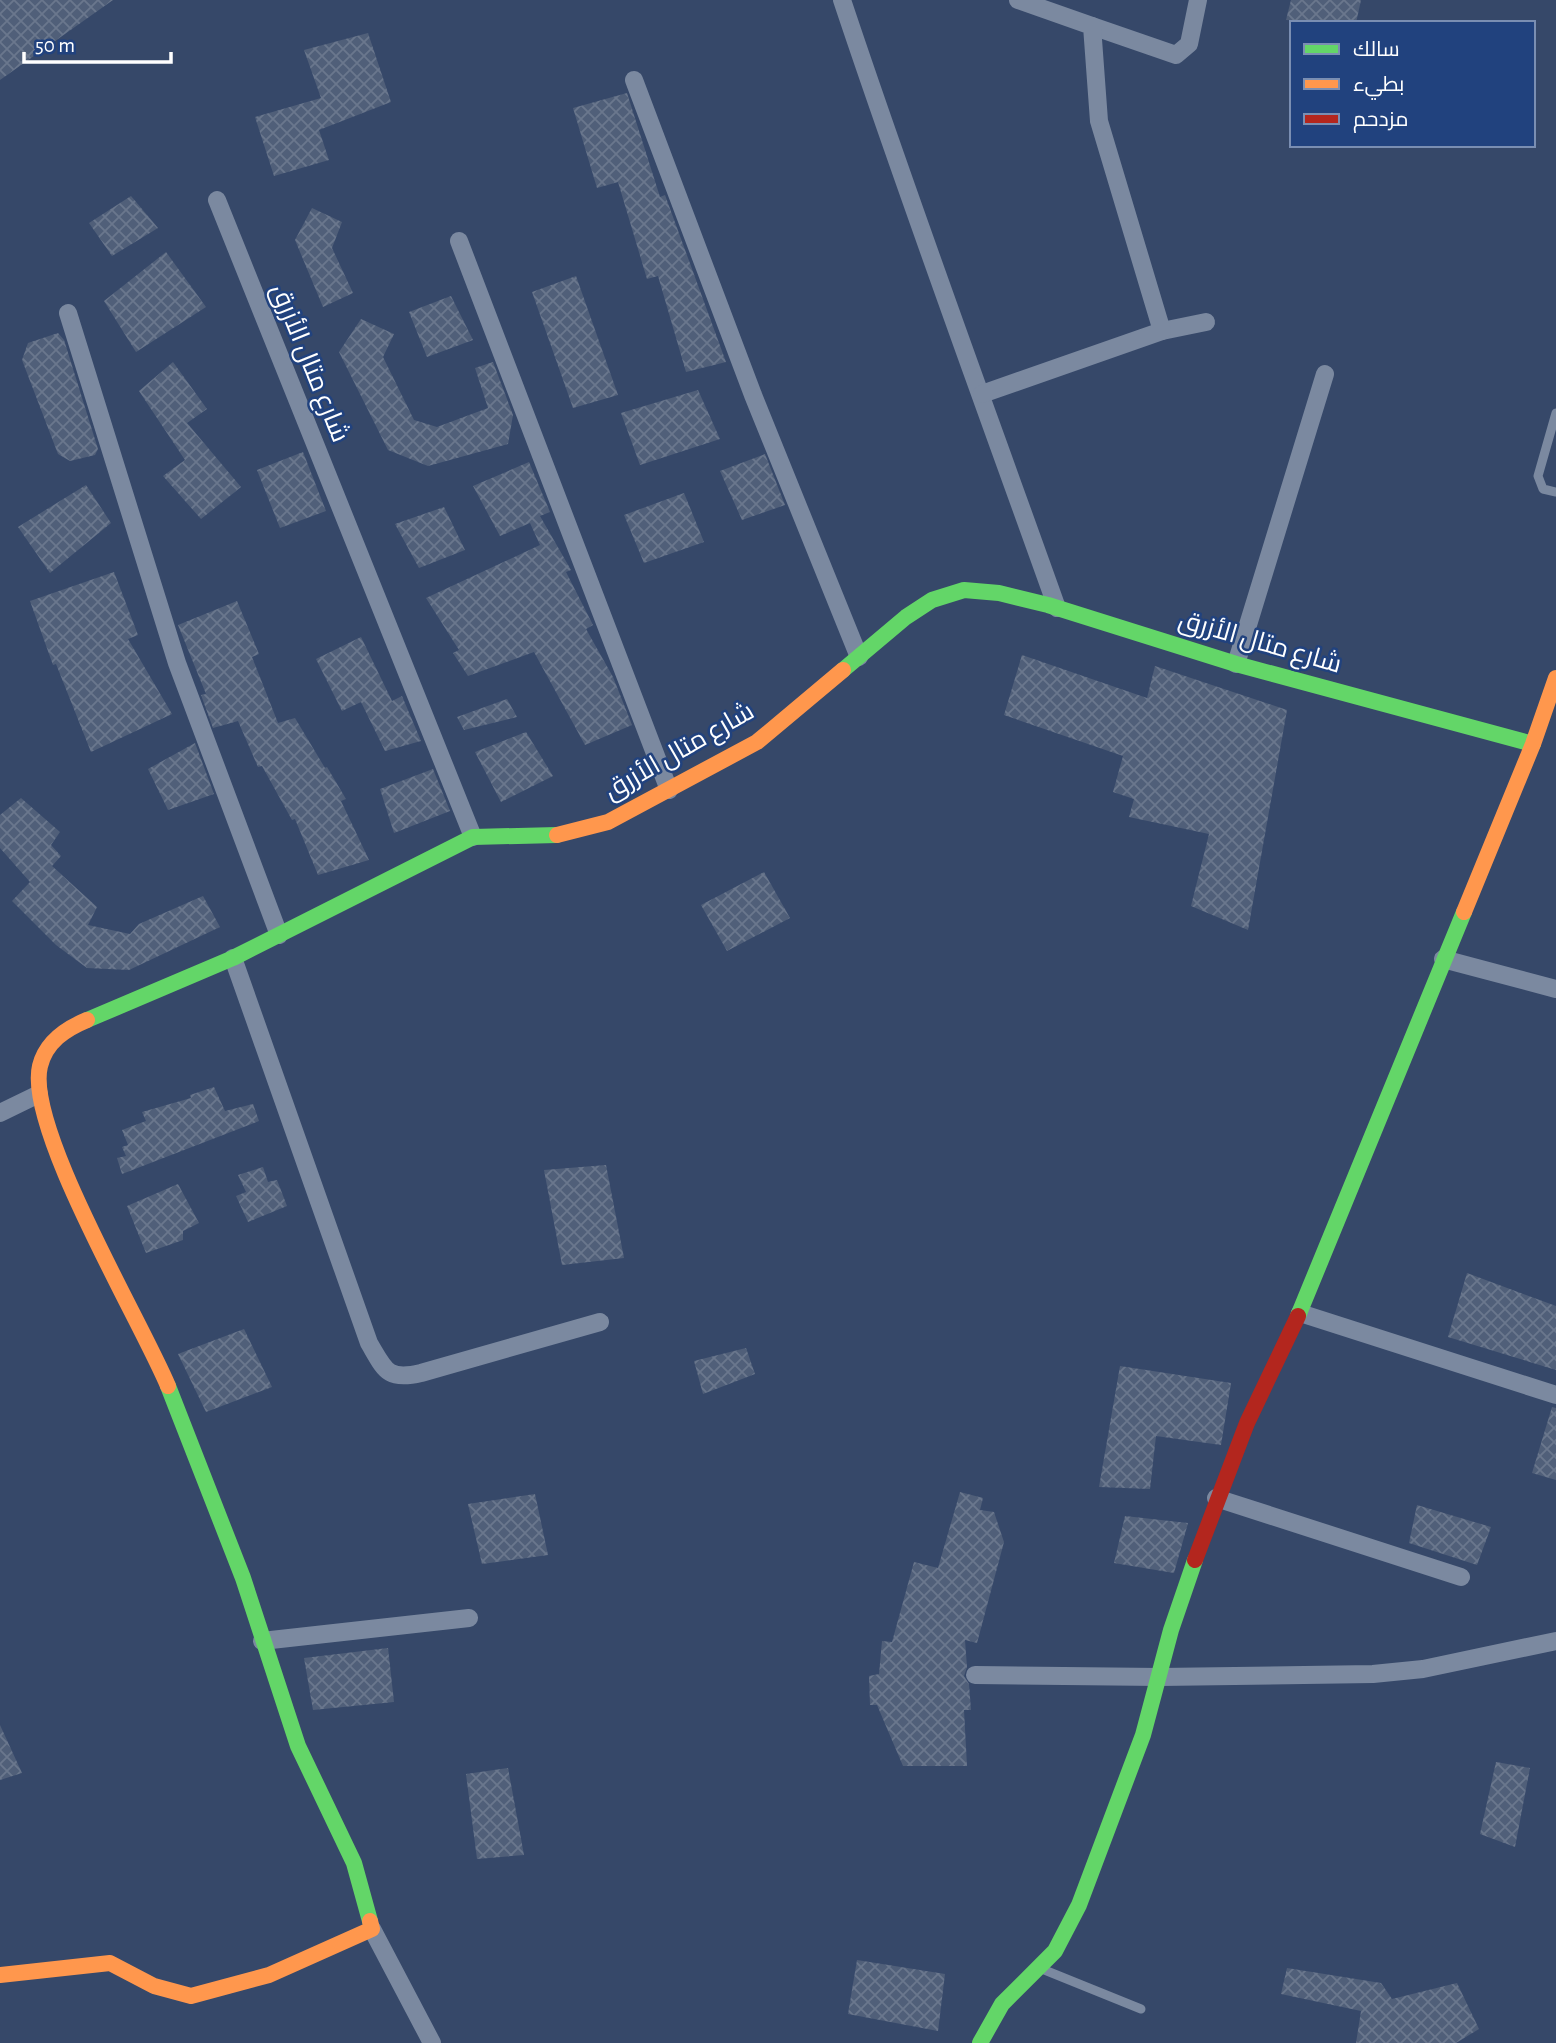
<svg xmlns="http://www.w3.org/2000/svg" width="1556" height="2043" font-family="'Alegreya Sans',Cairo,sans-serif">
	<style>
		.building { fill: url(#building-cross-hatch) }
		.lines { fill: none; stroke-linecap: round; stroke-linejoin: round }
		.lane { stroke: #7b89a0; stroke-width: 9 }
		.street { stroke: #7b89a0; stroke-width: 18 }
		.fast { stroke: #63d668; stroke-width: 16 }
		.slow { stroke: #ff974d; stroke-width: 16 }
		.jam { stroke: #b3261e; stroke-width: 16 }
		.labels { text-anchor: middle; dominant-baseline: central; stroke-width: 5; stroke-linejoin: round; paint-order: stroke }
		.street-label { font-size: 26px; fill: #fff; stroke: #21427e }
	</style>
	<defs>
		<pattern id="building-cross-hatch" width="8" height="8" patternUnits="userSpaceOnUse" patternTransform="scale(1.75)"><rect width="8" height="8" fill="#505f79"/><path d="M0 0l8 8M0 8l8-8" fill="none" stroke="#6a778d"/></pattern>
	</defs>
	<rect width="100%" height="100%" fill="#364869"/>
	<g class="building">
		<polygon points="0,0 113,0 0,80"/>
		<polygon points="1291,0 1361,0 1356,23 1286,20"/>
		<polygon points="368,33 391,102 319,130 329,160 274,176 255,117 321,98 304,50"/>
		<polygon points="627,93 660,197 665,195 726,362 686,372 658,276 647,279 618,182 597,188 573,108"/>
		<polygon points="131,196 158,228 112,256 89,223"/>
		<polygon points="312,208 342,222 332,248 353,293 323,307 295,240"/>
		<polygon points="166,252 206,307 136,352 104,301"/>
		<polygon points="576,276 618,395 573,408 532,292"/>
		<polygon points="451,296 473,340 427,357 409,312"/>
		<polygon points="361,319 394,334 383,357 414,420 437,427 488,408 475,368 493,362 513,415 508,444 428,466 388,450 339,352"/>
		<polygon points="58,333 64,340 98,449 95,455 70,461 58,454 22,360 28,343"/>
		<polygon points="173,362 207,409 187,423 241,487 201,519 163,476 185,460 139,391"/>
		<polygon points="698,390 720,439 640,465 621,413"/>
		<polygon points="303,452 326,511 280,528 257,470"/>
		<polygon points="765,454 785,505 742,520 720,471"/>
		<polygon points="529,462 550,512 540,516 571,570 566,572 593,625 586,629 613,677 632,725 585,745 534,652 468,676 453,653 459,650 426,598 540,545 530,523 500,536 473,486"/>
		<polygon points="86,485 111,523 50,573 18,527"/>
		<polygon points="684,493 704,542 644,563 624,515"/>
		<polygon points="444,507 465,550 419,568 395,524"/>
		<polygon points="114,572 138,635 128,639 172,714 91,752 56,664 53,665 30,601"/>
		<polygon points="237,601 259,654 252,657 278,723 295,718 325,768 327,767 346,799 341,801 369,860 318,875 295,819 292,820 262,766 258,767 238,721 213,728 201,695 206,694 178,625"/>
		<polygon points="361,637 392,701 402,696 421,741 385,751 361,702 342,711 316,659"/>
		<polygon points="1022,655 1147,698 1155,666 1287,710 1248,930 1191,906 1209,834 1129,817 1134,799 1113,792 1123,756 1004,715"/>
		<polygon points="507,699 517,717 464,730 457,717"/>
		<polygon points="526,732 553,776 501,802 475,752"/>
		<polygon points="195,743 214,794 168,810 148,769"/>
		<polygon points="433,769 450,811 394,833 380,789"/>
		<polygon points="21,798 60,832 51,845 61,856 52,866 97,907 88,925 130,934 139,924 203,896 220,927 129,970 87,968 56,945 12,901 30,882 0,848 0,815"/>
		<polygon points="764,872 790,918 727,951 701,905"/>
		<polygon points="214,1087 225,1111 253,1104 259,1121 122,1174 117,1158 126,1156 122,1147 128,1145 122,1130 146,1121 142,1112 191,1098 190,1095"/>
		<polygon points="606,1165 624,1258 562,1265 544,1170"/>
		<polygon points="263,1167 268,1182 277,1180 287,1206 248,1222 236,1196 246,1192 238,1175"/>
		<polygon points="178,1184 199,1223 183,1231 183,1240 146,1253 127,1206"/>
		<polygon points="1467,1273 1556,1306 1556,1370 1448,1337"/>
		<polygon points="244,1329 272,1387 206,1412 178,1354"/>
		<polygon points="746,1348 755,1374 703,1394 694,1361"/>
		<polygon points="1120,1366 1231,1383 1221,1445 1156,1436 1150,1489 1099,1487"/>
		<polygon points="1552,1407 1556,1408 1556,1480 1532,1473"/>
		<polygon points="960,1492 983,1498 980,1510 994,1512 1004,1542 977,1643 965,1640 967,1667 964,1676 969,1684 971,1710 964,1710 967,1766 903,1766 877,1705 870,1705 869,1676 879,1674 882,1641 892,1642 914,1562 938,1568"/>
		<polygon points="535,1494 548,1555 482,1564 468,1504"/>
		<polygon points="1417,1505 1491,1527 1477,1565 1409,1543"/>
		<polygon points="1125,1516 1188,1523 1174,1573 1114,1563"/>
		<polygon points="388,1648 394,1702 313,1710 304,1658"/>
		<polygon points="0,1725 22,1773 0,1780"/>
		<polygon points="1496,1762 1530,1768 1515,1847 1480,1834"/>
		<polygon points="508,1768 524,1855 477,1859 466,1774"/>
		<polygon points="857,1960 945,1974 938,2031 848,2014"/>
		<polygon points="1287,1968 1381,1983 1392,1999 1457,1983 1479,2029 1456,2043 1356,2043 1361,2011 1281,1994"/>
	</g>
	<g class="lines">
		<g class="lane">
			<polyline points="1556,413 1538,476 1543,489 1556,492"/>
			<polyline points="1042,1969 1141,2009"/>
		</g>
		<g class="street">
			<path d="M842,0C910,204 985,406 1057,608"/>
			<polyline points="1092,26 1176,55 1189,44 1198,0"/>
			<polyline points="634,80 753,395 859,657"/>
			<polyline points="217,200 473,837"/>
			<polyline points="459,241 669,790"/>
			<polyline points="68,313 177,663 279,935"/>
			<polyline points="1162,331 1206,322"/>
			<polyline points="982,394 1162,331 1099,121 1092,26 1018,0"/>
			<polyline points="1236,664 1325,374"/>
			<path d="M233,958L369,1343C385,1370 387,1381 421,1373L600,1322"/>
			<polyline points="1443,959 1556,989"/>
			<polyline points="0,1113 39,1094"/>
			<polyline points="1300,1313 1556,1395"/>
			<polyline points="1216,1498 1461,1577"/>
			<polyline points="262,1641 469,1618"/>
			<polyline points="975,1675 1160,1677 1373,1674 1423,1669 1556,1641"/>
			<polyline points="372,1929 432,2043"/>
		</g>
		<g class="fast">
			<polyline points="843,670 906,617 932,600 964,590 999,593 1048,605 1236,664 1533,744"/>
			<polyline points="87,1020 233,958 473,837 557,835"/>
			<polyline points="1298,1316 1464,912"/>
			<polyline points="168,1386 243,1578 298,1746 354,1863 370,1921"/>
			<polyline points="980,2043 1002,2004 1055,1951 1079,1905 1143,1735 1171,1630 1195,1560"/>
		</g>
		<g class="slow">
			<polyline points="557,835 608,822 757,742 843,670"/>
			<polyline points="1464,912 1533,744 1556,678"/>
			<path d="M87,1020C65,1029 46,1042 40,1066C25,1127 141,1321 168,1386"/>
			<polyline points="0,1975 110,1963 154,1986 191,1996 269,1975 372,1929 370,1921"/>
		</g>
		<polyline class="jam" points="1195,1560 1247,1423 1298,1316"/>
	</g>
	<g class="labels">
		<g class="street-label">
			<text transform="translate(310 363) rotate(68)">شارع متال الأزرق</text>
			<text transform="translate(1260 642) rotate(16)">شارع متال الأزرق</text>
			<text transform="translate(679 751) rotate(-30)">شارع متال الأزرق</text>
		</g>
	</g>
	<rect x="1290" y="21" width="245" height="126" fill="#21427e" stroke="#7a8eb2" stroke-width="2"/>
	<rect x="1304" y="44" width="35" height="10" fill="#63d668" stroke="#7a8eb2" stroke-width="2"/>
	<text x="1353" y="56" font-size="21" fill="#ffffff">سالك</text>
	<rect x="1304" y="79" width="35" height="10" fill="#ff974d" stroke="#7a8eb2" stroke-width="2"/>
	<text x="1353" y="91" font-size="21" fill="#ffffff">بطيء</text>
	<rect x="1304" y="114" width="35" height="10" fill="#b3261e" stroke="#7a8eb2" stroke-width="2"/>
	<text x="1353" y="126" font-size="21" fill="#ffffff">مزدحم</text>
	<path d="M24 52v10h147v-10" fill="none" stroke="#ffffff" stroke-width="3.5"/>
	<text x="35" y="52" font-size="21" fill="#ffffff" stroke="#21427e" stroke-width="5" paint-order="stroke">50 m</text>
</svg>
